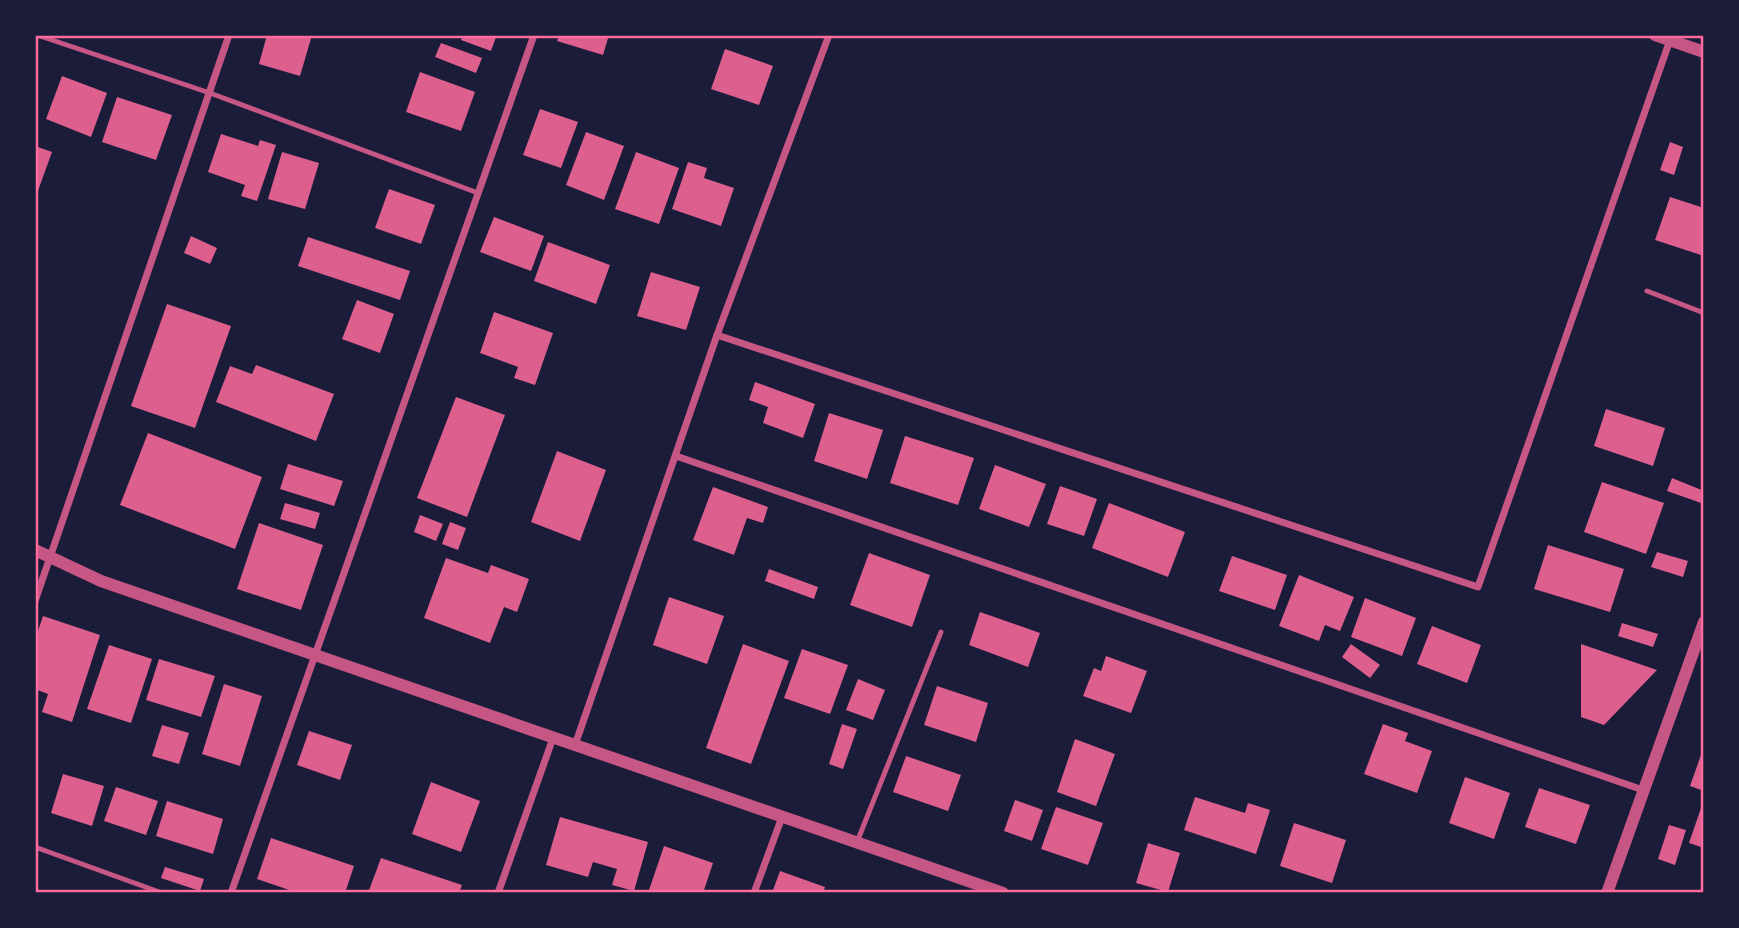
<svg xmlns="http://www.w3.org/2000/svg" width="1739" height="928" font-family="Helvetica,sans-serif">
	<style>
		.building { fill: #dd5f8e }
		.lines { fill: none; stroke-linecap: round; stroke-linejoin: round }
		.service { stroke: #c65784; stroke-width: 5 }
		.minor { stroke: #c65784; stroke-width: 7 }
		.tertiary { stroke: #c65784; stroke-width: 12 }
		.neatline { fill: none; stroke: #ff6b9d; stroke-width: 2.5 }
	</style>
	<rect width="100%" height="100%" fill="#1b1b3a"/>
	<g class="building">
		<polygon points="267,35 312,35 300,76 259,64"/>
		<polygon points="463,35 490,35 496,37 491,51 461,40"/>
		<polygon points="559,35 609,35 603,55 557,41"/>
		<polygon points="441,43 482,58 476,73 435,57"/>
		<polygon points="725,49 773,66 759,105 711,89"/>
		<polygon points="420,72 475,92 461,131 406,112"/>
		<polygon points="62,76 107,93 91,137 46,119"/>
		<polygon points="117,97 172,115 156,160 102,142"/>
		<polygon points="540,109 578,122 561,168 523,155"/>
		<polygon points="586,132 624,146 604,200 566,185"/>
		<polygon points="221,134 258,146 260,140 276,145 257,201 241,196 245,185 208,172"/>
		<polygon points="1670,142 1683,147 1674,175 1660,170"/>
		<polygon points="35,146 52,152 35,199"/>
		<polygon points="282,152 319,163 305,209 268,199"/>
		<polygon points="636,152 679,168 659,224 615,209"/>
		<polygon points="688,162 707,168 704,178 734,188 721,226 672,209"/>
		<polygon points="389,189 435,205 421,244 375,228"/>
		<polygon points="1670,197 1704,208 1704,256 1655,240"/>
		<polygon points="494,217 544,236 531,271 480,252"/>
		<polygon points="191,236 217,248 210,264 184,253"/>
		<polygon points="308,237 410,271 400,300 298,266"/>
		<polygon points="548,242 610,265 596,304 534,281"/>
		<polygon points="651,272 700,287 686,330 637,316"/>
		<polygon points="357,300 394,314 380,353 342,339"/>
		<polygon points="167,304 231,326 195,428 131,406"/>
		<polygon points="494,312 553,333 535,385 514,378 518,367 480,353"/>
		<polygon points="256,365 334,394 316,441 216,402 230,366 252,374"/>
		<polygon points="755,382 815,404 803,438 763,423 768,407 749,400"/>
		<polygon points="456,397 505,415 467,517 417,498"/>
		<polygon points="1606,409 1665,428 1653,466 1594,446"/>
		<polygon points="829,413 883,430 867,479 814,461"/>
		<polygon points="148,433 262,477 235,549 120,505"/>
		<polygon points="905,436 974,458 958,505 890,483"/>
		<polygon points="557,451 606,470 580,541 531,522"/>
		<polygon points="288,464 343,481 334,506 280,489"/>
		<polygon points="995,465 1046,484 1029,527 979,509"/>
		<polygon points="1672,478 1704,491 1704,504 1667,491"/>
		<polygon points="1602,482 1664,503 1646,554 1584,532"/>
		<polygon points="1060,486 1097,499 1084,536 1047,524"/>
		<polygon points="713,487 768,507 763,523 747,518 734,555 693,540"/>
		<polygon points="285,503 320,513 315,529 280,519"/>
		<polygon points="1109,503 1185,532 1168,577 1092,548"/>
		<polygon points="420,515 443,524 436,541 414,532"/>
		<polygon points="450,522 466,528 458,550 442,544"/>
		<polygon points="259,523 323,545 301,610 237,589"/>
		<polygon points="1548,545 1624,569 1610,612 1534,589"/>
		<polygon points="1657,552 1688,561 1683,577 1651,567"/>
		<polygon points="869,553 930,575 912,627 850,605"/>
		<polygon points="1232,556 1287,575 1275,610 1219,591"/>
		<polygon points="446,558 488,573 491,565 529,579 517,612 504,607 490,643 424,618"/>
		<polygon points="769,569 818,587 814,599 765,581"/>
		<polygon points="1299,575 1354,597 1340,631 1325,625 1319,641 1279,626"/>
		<polygon points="669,597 724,616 707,664 653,645"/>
		<polygon points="1365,598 1416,618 1402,656 1351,637"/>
		<polygon points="980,612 1040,633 1028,667 969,645"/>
		<polygon points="43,616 100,635 72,722 42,712 48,694 35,689 35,640"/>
		<polygon points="1622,623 1658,634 1653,647 1618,636"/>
		<polygon points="1432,626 1481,645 1467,683 1417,664"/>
		<polygon points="743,644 789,661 751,764 706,748"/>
		<polygon points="1351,644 1380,665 1370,678 1342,657"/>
		<polygon points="1581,644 1657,670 1604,725 1581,717"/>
		<polygon points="109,645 152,659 131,723 87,709"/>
		<polygon points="802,649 848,665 830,714 784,698"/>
		<polygon points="1106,656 1147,671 1131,713 1083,696 1094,668 1101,671"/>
		<polygon points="159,659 215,676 201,717 146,700"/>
		<polygon points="858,679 885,690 873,720 846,710"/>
		<polygon points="224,684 262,696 240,766 202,754"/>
		<polygon points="937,686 988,703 976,742 924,725"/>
		<polygon points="842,724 857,729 843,769 829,764"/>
		<polygon points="1383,724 1408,733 1405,741 1432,751 1417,793 1364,774"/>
		<polygon points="162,725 189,733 179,764 152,756"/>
		<polygon points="309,731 352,745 340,780 297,765"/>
		<polygon points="1075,739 1115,754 1096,806 1057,792"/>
		<polygon points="1702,752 1704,753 1704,791 1690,786"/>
		<polygon points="906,756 961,775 948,811 893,792"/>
		<polygon points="63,774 104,786 92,826 51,813"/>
		<polygon points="1465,777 1510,793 1494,839 1449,823"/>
		<polygon points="431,782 480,801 461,852 412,834"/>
		<polygon points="116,787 158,801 146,835 104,821"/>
		<polygon points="1539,788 1590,805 1576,844 1525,827"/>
		<polygon points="1195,797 1245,813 1248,803 1270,810 1256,854 1184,830"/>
		<polygon points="1015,800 1043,810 1032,841 1004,831"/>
		<polygon points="167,801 223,819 213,854 156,836"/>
		<polygon points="1702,805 1704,805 1704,848 1689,843"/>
		<polygon points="1056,807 1103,823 1088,865 1041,849"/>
		<polygon points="560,817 648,842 634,891 612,885 617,869 593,862 588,877 546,865"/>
		<polygon points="1294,823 1346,840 1332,883 1280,866"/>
		<polygon points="1669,825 1686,830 1675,865 1658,859"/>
		<polygon points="271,838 354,866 345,893 298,893 257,879"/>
		<polygon points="1148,843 1180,853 1168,892 1136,883"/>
		<polygon points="664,846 713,863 703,893 648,893"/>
		<polygon points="381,858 462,885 459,893 368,893"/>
		<polygon points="165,867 204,879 200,891 161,878"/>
		<polygon points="780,871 825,887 823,893 772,893"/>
	</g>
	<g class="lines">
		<g class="service">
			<polyline points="37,35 210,93 478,193"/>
			<polyline points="1647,291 1704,313"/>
			<polyline points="857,842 941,632"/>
			<polyline points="35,847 162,893"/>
		</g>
		<g class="minor">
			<polyline points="717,335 1478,587 1670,40"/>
			<polyline points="676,456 1643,790"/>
			<polyline points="35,601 229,35"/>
			<polyline points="575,745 717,335 829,35"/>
			<polyline points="231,893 534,35"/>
			<polyline points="498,893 553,738"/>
			<polyline points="754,893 782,817"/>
		</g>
		<g class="tertiary">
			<polyline points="1655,35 1704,52"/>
			<polyline points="35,550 101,581 1003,893"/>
			<polyline points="1607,893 1704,622"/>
		</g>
	</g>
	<rect width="1739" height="928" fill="none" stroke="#1b1b3a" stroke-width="74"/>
	<rect x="37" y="37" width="1665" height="854" class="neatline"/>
</svg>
